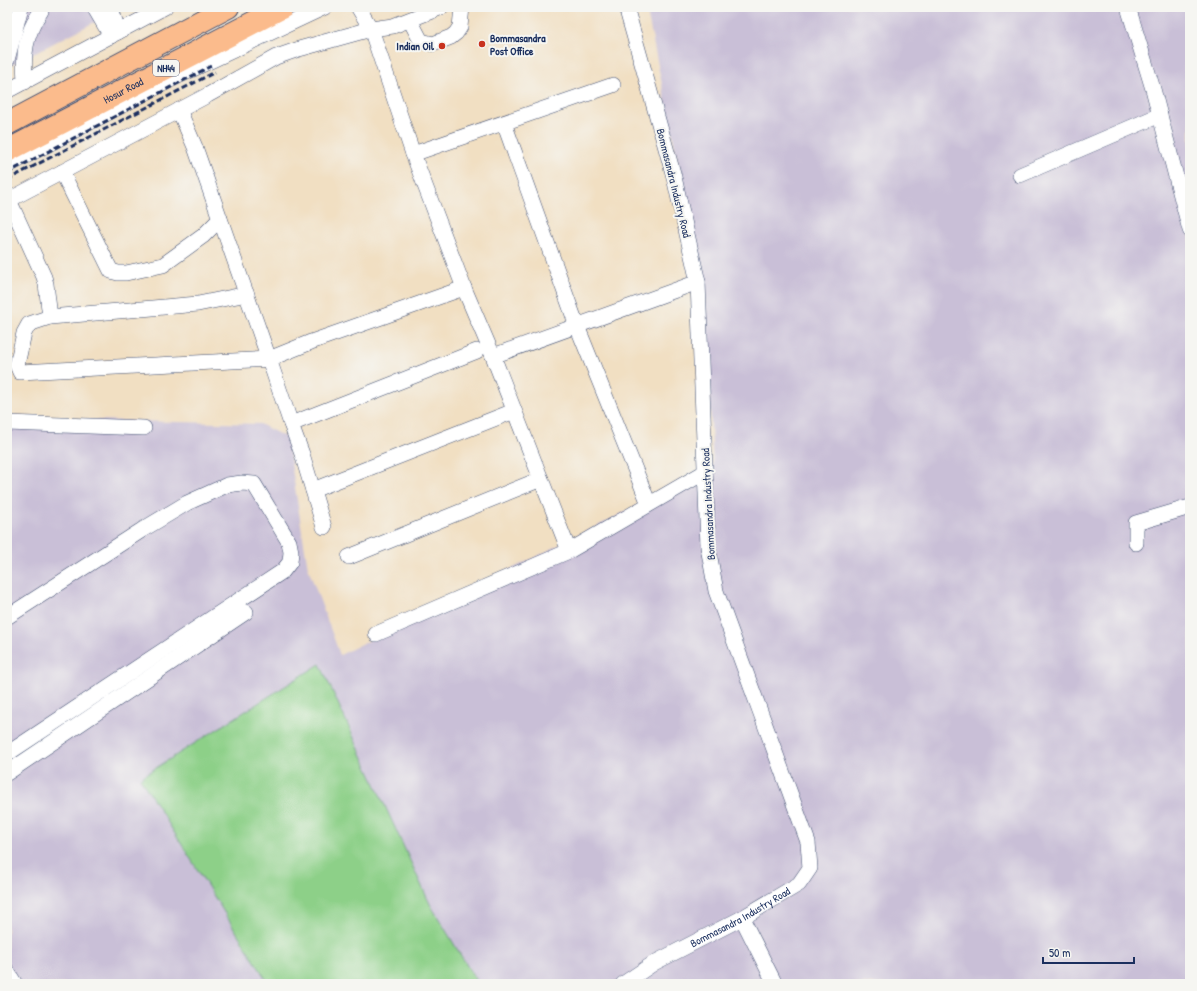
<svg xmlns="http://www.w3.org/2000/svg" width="1197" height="991" font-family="'Patrick Hand',sans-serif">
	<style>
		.industrial { fill: #c9bfd7 }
		.green { fill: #8dd088; stroke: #548073 }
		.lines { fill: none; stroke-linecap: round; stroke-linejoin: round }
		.minor-casing { stroke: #3b496d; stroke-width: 16 }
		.highway-casing { stroke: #3b496d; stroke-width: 24 }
		.minor { stroke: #fff; stroke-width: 15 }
		.highway { stroke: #fbbb8c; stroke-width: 22 }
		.rail { stroke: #1b2f5e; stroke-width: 3; stroke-dasharray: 6 3; stroke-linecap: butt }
		.poi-dot { fill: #c8321e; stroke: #f6f6f2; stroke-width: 1.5 }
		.labels { text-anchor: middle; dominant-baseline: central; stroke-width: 4; stroke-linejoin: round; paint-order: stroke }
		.shield { fill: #f6f6f2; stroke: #5d6b8a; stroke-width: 1 }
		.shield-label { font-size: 10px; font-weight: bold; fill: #1b2f5e }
		.poi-label { font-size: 11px; font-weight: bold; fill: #1b2f5e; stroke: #f6f6f2; text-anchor: start }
		.street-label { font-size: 11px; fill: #1b2f5e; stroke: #f6f6f2 }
	</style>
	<rect width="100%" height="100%" fill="#f6f6f2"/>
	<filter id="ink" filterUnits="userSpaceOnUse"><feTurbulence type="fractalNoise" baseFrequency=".025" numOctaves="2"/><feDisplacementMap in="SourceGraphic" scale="8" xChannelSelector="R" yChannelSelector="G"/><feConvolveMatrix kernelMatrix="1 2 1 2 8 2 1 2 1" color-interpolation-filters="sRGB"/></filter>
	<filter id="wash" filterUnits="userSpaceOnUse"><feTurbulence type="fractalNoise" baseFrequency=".012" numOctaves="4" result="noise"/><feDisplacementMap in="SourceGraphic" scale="16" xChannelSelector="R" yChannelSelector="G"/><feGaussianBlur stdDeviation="0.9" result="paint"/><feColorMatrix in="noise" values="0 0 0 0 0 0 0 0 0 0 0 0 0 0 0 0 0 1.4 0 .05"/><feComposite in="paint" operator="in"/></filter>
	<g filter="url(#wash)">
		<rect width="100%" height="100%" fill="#f1dfc2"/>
		<g class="industrial">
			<polygon points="7,7 124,7 7,67"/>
			<polygon points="646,7 1190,7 1190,984 7,984 7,418 260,424 287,438 308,568 340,655 713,468 705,293"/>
		</g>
		<polygon class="green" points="320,664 430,904 478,984 269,984 140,778"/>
	</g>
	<g filter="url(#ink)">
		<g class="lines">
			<g class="minor-casing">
				<g id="minor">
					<polyline points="94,7 111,36"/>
					<polyline points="111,7 118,32"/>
					<polyline points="358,7 371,29 413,154 464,288 493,356 569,551 376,634"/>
					<polyline points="1128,7 1153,89 1190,230"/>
					<polyline points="410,20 421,41 433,44 451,37 456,33 460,27 462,7"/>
					<polyline points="7,60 21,7"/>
					<path d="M25,82C23,55 25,34 41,11"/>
					<polyline points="7,91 165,7"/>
					<polyline points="179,110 195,147 269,359 311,342 464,288"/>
					<polyline points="504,123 577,326 649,504"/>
					<polyline points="413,154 613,85"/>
					<polyline points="7,166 174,78 325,7"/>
					<polyline points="62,172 111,271 118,273 126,273 163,265 203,236 220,219"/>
					<polyline points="1020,175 1160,115"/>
					<polyline points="9,200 44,277 46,284 50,317"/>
					<polyline points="7,201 208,95 276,57 299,49 371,29 393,26 442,7"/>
					<polyline points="247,294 198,304 50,317 29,324 24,333 17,365 20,372 269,359 291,424"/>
					<polyline points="493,356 698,282"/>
					<polyline points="7,423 144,428"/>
					<polyline points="313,490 514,411"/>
					<polyline points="324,527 302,454 291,424 477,351"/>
					<polyline points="1136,543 1136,523 1190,507"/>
					<polyline points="569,551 705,472"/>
					<polyline points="349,557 541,479"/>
					<polyline points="7,617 142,530 187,503 227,485 242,483 254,484 289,542 291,552 290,562 283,571 7,754"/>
					<polyline points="7,773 246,612"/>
					<polyline points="742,918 775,984"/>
					<polyline points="7,971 15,984"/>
					<path id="s1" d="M623,984L654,963L742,918L799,884L810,868L808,842L716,591L708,547L698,282L673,173L626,7"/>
				</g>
			</g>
			<g class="highway-casing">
				<g id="highway">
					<polyline points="7,124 228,7"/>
					<path id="s2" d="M7,151L283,7"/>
				</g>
			</g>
			<use href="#minor" class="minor"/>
			<use href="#highway" class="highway"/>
			<g class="rail">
				<polyline points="7,173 211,66"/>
				<polyline points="7,180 215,72"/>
			</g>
		</g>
	</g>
	<g class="poi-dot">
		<circle cx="482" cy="44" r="4"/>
		<circle cx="442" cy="46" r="4"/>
	</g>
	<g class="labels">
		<rect class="shield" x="153" y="60" width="26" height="16" rx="3"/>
		<g class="shield-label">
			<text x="166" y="68">NH44</text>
		</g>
		<g class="poi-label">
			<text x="490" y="38">Bommasandra<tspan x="490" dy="13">Post Office</tspan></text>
			<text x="434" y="46" text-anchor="end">Indian Oil</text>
		</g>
		<g class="street-label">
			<text stroke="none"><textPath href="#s2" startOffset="131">Hosur Road</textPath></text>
			<text transform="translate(674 183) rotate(76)">Bommasandra Industry Road</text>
			<text transform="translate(708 504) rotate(-93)">Bommasandra Industry Road</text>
			<text stroke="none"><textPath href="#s1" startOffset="135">Bommasandra Industry Road</textPath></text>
		</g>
	</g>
	<rect width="1197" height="991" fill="none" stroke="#f6f6f2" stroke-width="24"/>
	<path d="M1043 957v6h91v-6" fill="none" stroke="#1b2f5e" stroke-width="2"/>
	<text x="1049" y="957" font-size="12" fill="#1b2f5e" stroke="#f6f6f2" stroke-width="3" paint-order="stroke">50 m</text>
</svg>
